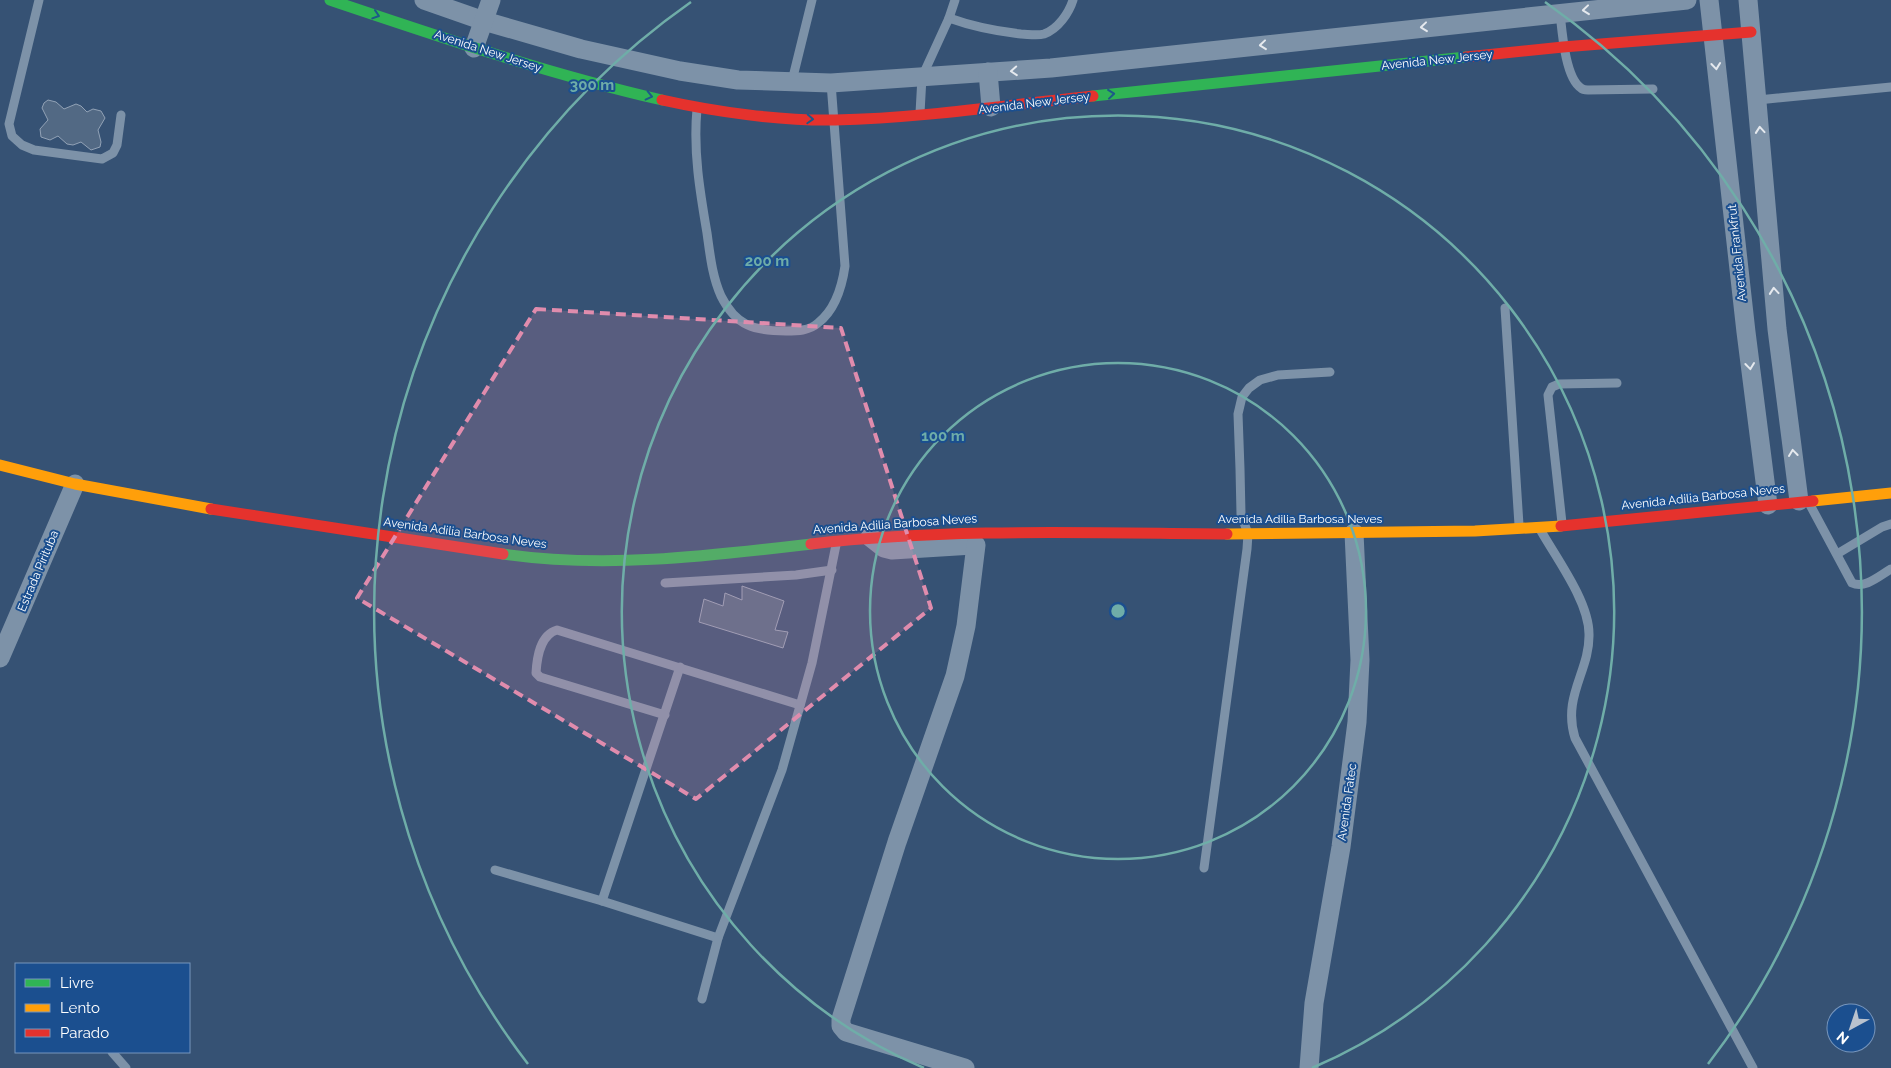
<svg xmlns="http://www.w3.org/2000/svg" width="1891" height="1068" font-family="Raleway,sans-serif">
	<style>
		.building { fill: #526984; stroke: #92a2b6 }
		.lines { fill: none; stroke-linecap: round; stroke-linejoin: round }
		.lane { stroke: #7d92a8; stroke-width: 9 }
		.street { stroke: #7d92a8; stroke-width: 19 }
		.fast { stroke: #30b455; stroke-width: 11 }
		.slow { stroke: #ff9f0a; stroke-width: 11 }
		.jam { stroke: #e5322d; stroke-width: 11 }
		.oneway { stroke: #e5e9ee }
		.oneway2 { stroke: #1d5989 }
		.marked { fill: #e08cad; fill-opacity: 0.2; stroke: #e08cad; stroke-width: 4; stroke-dasharray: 10 6; stroke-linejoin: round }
		.ring { fill: none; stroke: #6fada8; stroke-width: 2.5 }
		.labels { text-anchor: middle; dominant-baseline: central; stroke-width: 4; stroke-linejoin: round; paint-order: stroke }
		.street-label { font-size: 12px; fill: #fff; stroke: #1b4f8f }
		.centre { fill: #6fada8; stroke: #1b4f8f; stroke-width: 2.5 }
		.ring-label { font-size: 15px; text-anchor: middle; font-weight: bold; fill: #6fada8; stroke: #1b4f8f; stroke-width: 4; stroke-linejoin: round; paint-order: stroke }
	</style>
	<rect width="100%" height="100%" fill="#365274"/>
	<g class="building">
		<polygon points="48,100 56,102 64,109 76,104 81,106 87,112 93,109 101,111 105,118 98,130 101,142 100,147 91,150 81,142 73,145 67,144 58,136 50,140 41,137 40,129 48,120 42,108 44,103"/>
		<polygon points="742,586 784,601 775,630 788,632 783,648 699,622 704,599 723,606 725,593 742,600"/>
	</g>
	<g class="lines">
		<g class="lane">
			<polyline points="39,0 9,124 12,136 22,145 34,150 102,159 113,153 117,145 121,115"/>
			<path d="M1560,13C1562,30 1565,78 1581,88C1583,90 1586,90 1588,90L1653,89"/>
			<polyline points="949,18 955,0"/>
			<polyline points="792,81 812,0"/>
			<polyline points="1758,100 1891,87"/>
			<path d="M697,109C693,151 700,192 707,233C710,254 712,276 721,296C736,326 754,331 786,331C797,331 809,331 818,323C835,310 842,287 845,266L831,83"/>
			<path d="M920,113L922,77L949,18C974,27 994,31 1021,34C1027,34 1037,36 1044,34C1058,29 1069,13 1073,0"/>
			<polyline points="1505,308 1519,525"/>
			<path d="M1809,503L1852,583C1865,589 1879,576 1891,569"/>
			<polyline points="1562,523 1548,395 1552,387 1559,384 1617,383"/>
			<path d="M1541,531C1557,559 1589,602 1589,634C1590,671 1562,696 1575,738L1753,1068"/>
			<polyline points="1837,554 1882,527 1891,524"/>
			<polyline points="665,583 796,575 832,570"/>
			<polyline points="680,667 602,901 718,938"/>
			<path d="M665,715L540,677L536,673C537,657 540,635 557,630L800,705"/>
			<polyline points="1204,868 1247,549 1248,534 1241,514 1240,469 1238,414 1242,397 1249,388 1260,380 1278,375 1330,372"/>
			<polyline points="495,870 602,901"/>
			<polyline points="702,999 718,938 782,770 812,663 836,545"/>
			<polyline points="112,1052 126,1068"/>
		</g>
		<g class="street">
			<polyline points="424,0 484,21 581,49 680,71 738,80 831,83 1051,68 1687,0"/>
			<polyline points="1709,0 1746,332 1768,505"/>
			<polyline points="1748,0 1777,329 1799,501"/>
			<polyline points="474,48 491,0"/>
			<polyline points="988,72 991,107"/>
			<polyline points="870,537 884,548 892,550 973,545"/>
			<polyline points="0,658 75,484"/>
			<polyline points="965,1068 846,1032 841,1026 841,1019 897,842 955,676 966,626 976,545"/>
			<polyline points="1309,1068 1314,1003 1341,847 1357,722 1360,660 1354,533"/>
		</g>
		<g class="fast">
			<path d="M330,0C440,37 549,74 662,100"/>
			<polyline points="1093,96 1466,57"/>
			<path d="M503,554C605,569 709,556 811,544"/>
		</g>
		<g class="slow">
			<polyline points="0,465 75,484 211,509"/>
			<polyline points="1813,501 1891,493"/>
			<polyline points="1227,534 1475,531 1561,526"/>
		</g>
		<g class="jam">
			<polyline points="1466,57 1563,47 1751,32"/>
			<path d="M662,100C716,112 781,121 835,120C922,118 1007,105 1093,96"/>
			<polyline points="211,509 503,554"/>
			<polyline points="1561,526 1813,501"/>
			<path d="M811,544C949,528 1088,533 1227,534"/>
		</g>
	</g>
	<defs><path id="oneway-chevron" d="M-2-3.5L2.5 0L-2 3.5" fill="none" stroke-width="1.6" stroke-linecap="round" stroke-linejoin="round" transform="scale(1.25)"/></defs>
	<g class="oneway">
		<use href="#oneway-chevron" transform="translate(1586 10) rotate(174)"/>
		<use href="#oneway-chevron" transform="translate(1424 27) rotate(174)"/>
		<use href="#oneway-chevron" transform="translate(1263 45) rotate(174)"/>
		<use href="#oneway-chevron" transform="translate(1716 66) rotate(84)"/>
		<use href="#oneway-chevron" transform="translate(1014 71) rotate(176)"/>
		<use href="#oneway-chevron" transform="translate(1760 130) rotate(-95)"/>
		<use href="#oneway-chevron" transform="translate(1774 291) rotate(-95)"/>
		<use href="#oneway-chevron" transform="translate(1750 366) rotate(83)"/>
		<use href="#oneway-chevron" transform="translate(1793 453) rotate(-97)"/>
	</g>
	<g class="oneway2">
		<use href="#oneway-chevron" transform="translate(376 15) rotate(18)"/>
		<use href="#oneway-chevron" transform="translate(1111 94) rotate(-6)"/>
		<use href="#oneway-chevron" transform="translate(649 96) rotate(13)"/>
		<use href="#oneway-chevron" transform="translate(810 119) rotate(3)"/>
	</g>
	<path class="marked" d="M536,309L841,328L931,608L696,799L357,598Z"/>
	<g class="ring">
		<circle cx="1118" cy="611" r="248"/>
		<path d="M924 1068A496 496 0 1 1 1312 1068"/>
		<path d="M528 1064A744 744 0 0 1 691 2M1545 2A744 744 0 0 1 1708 1064"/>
	</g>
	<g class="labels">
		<g class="street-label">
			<text transform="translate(488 51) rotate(18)">Avenida New Jersey</text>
			<text transform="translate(1437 60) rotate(-6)">Avenida New Jersey</text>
			<text transform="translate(1034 103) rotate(-7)">Avenida New Jersey</text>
			<text transform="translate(1737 253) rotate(-96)">Avenida Frankfrut</text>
			<text transform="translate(1703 497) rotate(-6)">Avenida Adilia Barbosa Neves</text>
			<text x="1300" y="519">Avenida Adilia Barbosa Neves</text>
			<text transform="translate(895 524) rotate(-4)">Avenida Adilia Barbosa Neves</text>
			<text transform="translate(465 533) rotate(8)">Avenida Adilia Barbosa Neves</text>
			<text transform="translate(38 571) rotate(-67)">Estrada Pirituba</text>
			<text transform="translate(1347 802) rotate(-82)">Avenida Fatec</text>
		</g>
	</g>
	<circle cx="1118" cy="611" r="8" class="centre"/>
	<g class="ring-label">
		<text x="592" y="90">300 m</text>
		<text x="767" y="266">200 m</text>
		<text x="943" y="441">100 m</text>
	</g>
	<rect x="15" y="963" width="175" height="90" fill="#1b4f8f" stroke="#7695bc"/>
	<rect x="25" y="979" width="25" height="8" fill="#30b455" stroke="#7695bc"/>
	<text x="60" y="988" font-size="15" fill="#ffffff">Livre</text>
	<rect x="25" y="1004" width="25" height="8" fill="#ff9f0a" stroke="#7695bc"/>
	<text x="60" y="1013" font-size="15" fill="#ffffff">Lento</text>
	<rect x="25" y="1029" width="25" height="8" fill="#e5322d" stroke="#7695bc"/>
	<text x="60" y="1038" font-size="15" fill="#ffffff">Parado</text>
	<g transform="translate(1851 1028) rotate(220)"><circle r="24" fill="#1b4f8f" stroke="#7695bc"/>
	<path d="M0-4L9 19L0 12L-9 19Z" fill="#b9c2ce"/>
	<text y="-8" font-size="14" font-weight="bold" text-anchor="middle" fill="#ffffff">N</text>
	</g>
</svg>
